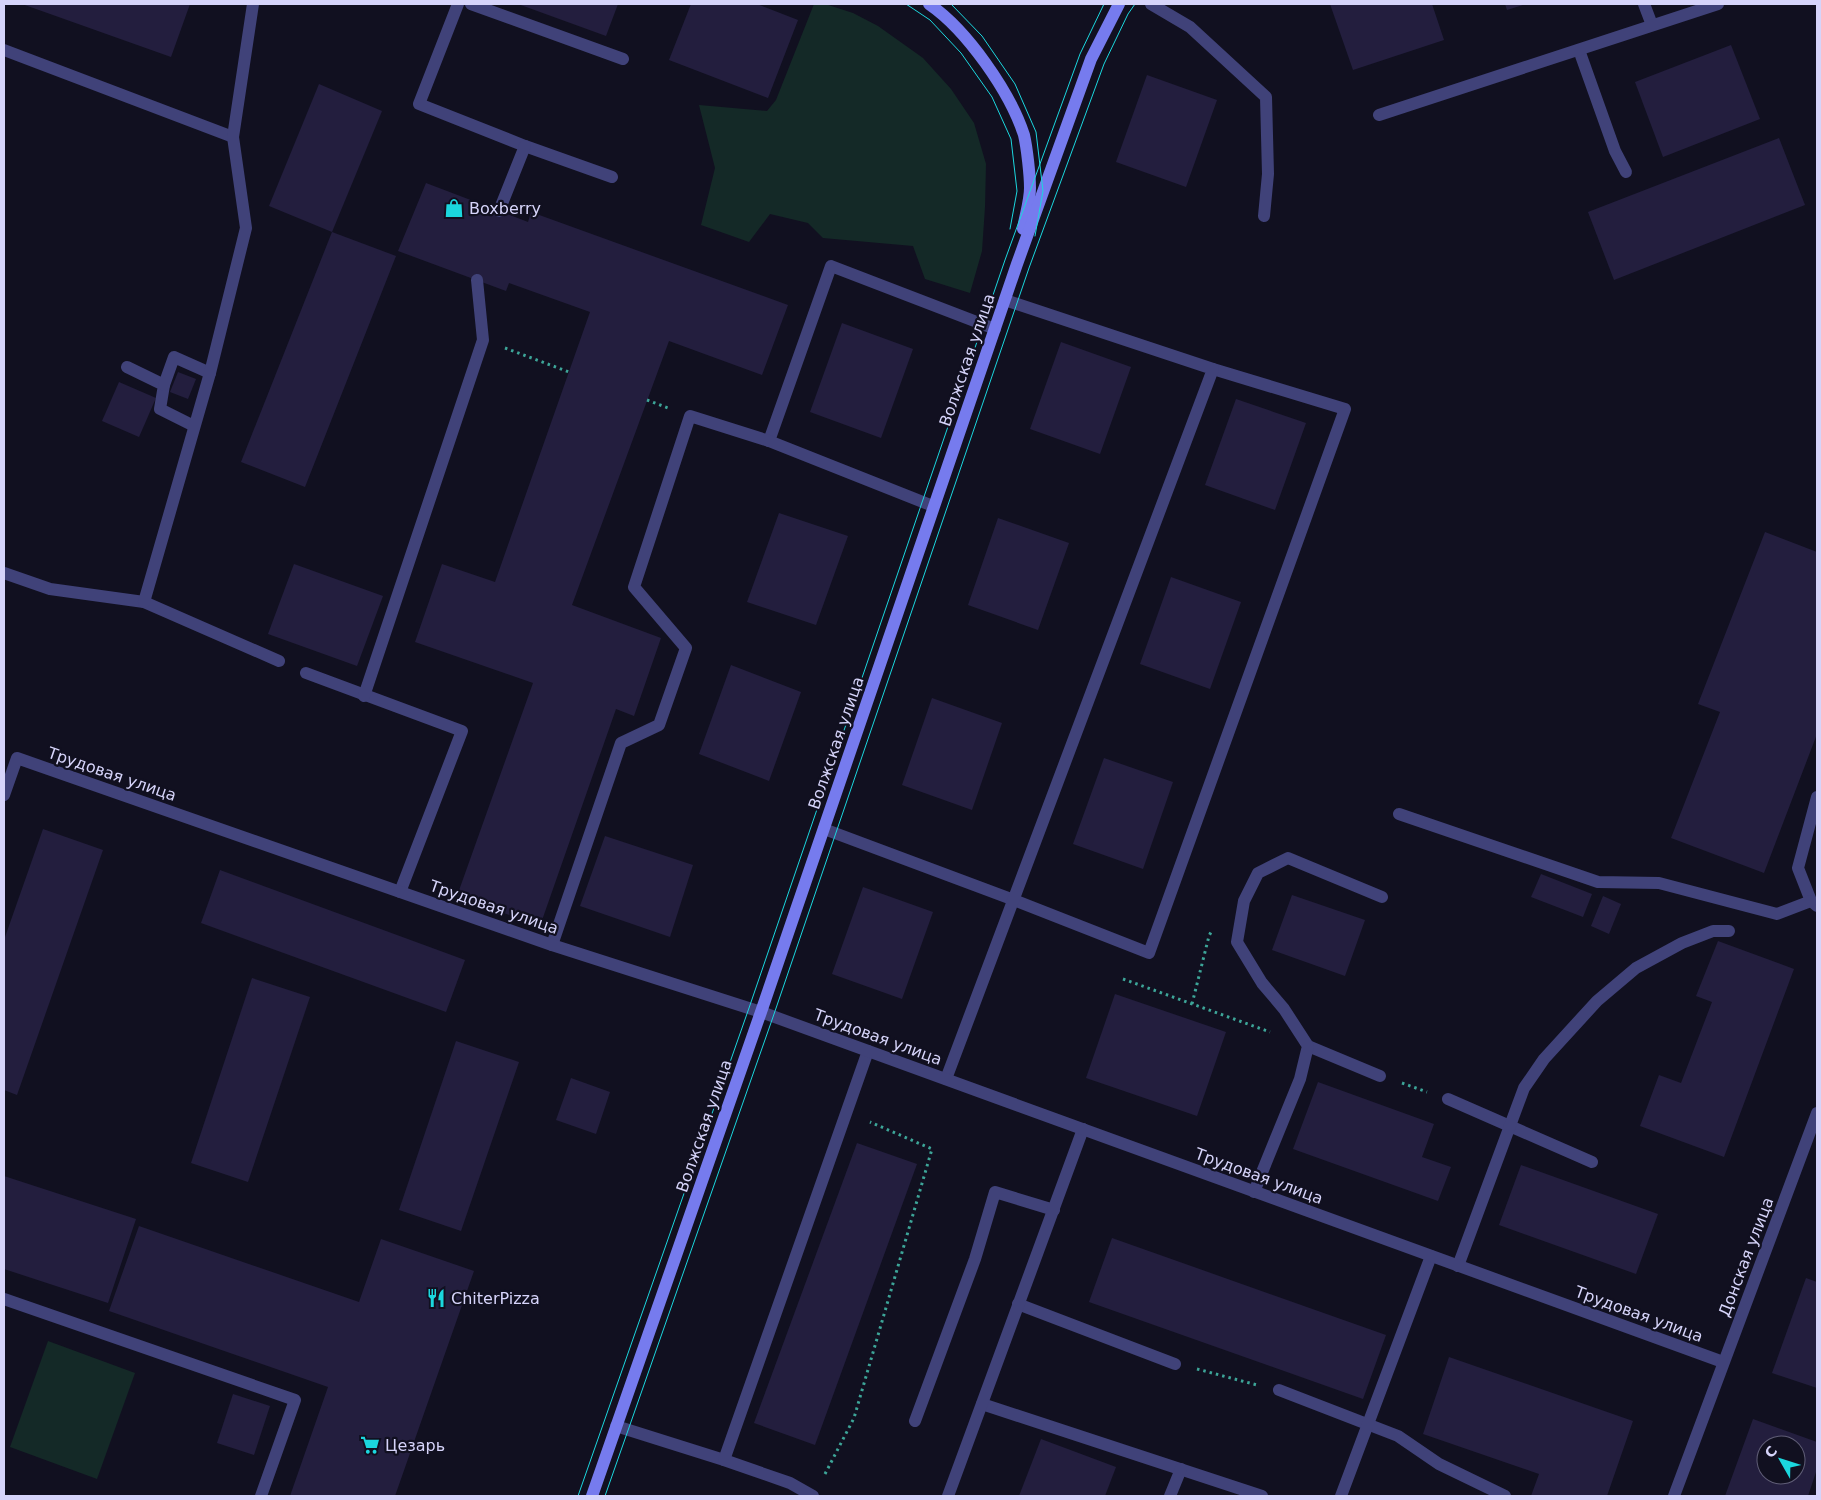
<svg xmlns="http://www.w3.org/2000/svg" width="1821" height="1500" font-family="'DejaVu Sans',sans-serif">
	<style>
		.green { fill: #142927 }
		.building { fill: #231e3e; fill-rule: evenodd }
		.lines { fill: none; stroke-linecap: round; stroke-linejoin: round }
		.path { stroke: #3da598; stroke-width: 3; stroke-dasharray: 2.5 4; stroke-linecap: butt }
		.lane { stroke: #404279; stroke-width: 12 }
		.street { stroke: #404279; stroke-width: 12 }
		.secondary { stroke: #767bee; stroke-width: 12 }
		.tram { stroke: #1bd7de; stroke-width: 1 }
		.labels { text-anchor: middle; dominant-baseline: central; stroke-width: 4.5; stroke-linejoin: round; paint-order: stroke }
		.poi-label { font-size: 16px; fill: #d6d4fa; stroke: #111020; text-anchor: start }
		.street-label { font-size: 16px; fill: #d6d4fa; stroke: #111020 }
	</style>
	<rect width="100%" height="100%" fill="#111020"/>
	<g class="green">
		<polygon points="814,4 825,4 853,13 878,26 923,58 951,89 974,123 986,164 985,207 982,251 970,293 925,279 913,246 823,238 808,223 770,214 749,242 701,225 715,168 699,105 767,111 776,100"/>
		<polygon points="48,1341 135,1373 97,1479 10,1447"/>
	</g>
	<g class="building">
		<polygon points="22,4 190,4 171,57"/>
		<polygon points="518,4 618,4 606,36"/>
		<polygon points="691,4 757,4 798,20 768,98 669,60"/>
		<polygon points="1330,4 1432,4 1444,40 1353,70"/>
		<polygon points="1505,4 1526,4 1507,10"/>
		<polygon points="1731,45 1760,119 1663,157 1635,82"/>
		<polygon points="1147,75 1217,100 1186,187 1116,162"/>
		<polygon points="319,84 382,111 332,232 269,206"/>
		<polygon points="1779,138 1805,205 1614,280 1588,212"/>
		<polygon points="426,183 528,222 531,212 788,305 762,375 669,341 572,605 661,638 634,716 616,709 540,926 457,896 533,683 415,642 442,564 495,582 590,312 509,283 506,291 398,251"/>
		<polygon points="332,232 396,256 305,487 241,462"/>
		<polygon points="842,323 913,349 881,438 810,412"/>
		<polygon points="1061,342 1131,367 1100,454 1030,429"/>
		<polygon points="178,372 196,379 188,399 170,392"/>
		<polygon points="119,382 156,398 139,437 102,421"/>
		<polygon points="1236,399 1306,423 1275,510 1205,485"/>
		<polygon points="779,513 848,536 816,625 747,602"/>
		<polygon points="998,518 1069,543 1038,630 968,605"/>
		<polygon points="1765,532 1817,552 1817,734 1764,873 1671,838 1720,712 1698,704"/>
		<polygon points="294,564 383,596 357,666 268,634"/>
		<polygon points="1171,577 1241,602 1210,689 1140,664"/>
		<polygon points="731,665 801,692 769,781 699,754"/>
		<polygon points="932,698 1002,723 972,810 902,785"/>
		<polygon points="1104,758 1173,782 1143,869 1073,844"/>
		<polygon points="43,829 103,850 17,1095 4,1090 4,940"/>
		<polygon points="605,836 693,865 670,937 580,906"/>
		<polygon points="220,870 465,960 446,1012 201,923"/>
		<polygon points="1541,874 1592,894 1583,917 1531,897"/>
		<polygon points="863,887 933,912 902,999 832,974"/>
		<polygon points="1292,895 1365,920 1345,976 1272,950"/>
		<polygon points="1603,896 1621,904 1609,934 1591,926"/>
		<polygon points="1718,941 1794,969 1724,1157 1640,1126 1659,1075 1681,1083 1712,1002 1696,996"/>
		<polygon points="252,978 310,997 248,1182 191,1163"/>
		<polygon points="1115,994 1226,1032 1197,1116 1086,1078"/>
		<polygon points="456,1041 519,1062 461,1231 399,1210"/>
		<polygon points="571,1078 610,1092 596,1134 556,1120"/>
		<polygon points="1318,1082 1434,1124 1422,1157 1451,1167 1438,1201 1293,1149"/>
		<polygon points="857,1143 917,1164 815,1445 754,1423"/>
		<polygon points="1521,1165 1658,1214 1636,1274 1499,1225"/>
		<polygon points="4,1176 136,1219 108,1303 4,1269"/>
		<polygon points="139,1226 359,1302 381,1239 474,1271 395,1496 290,1496 328,1387 109,1311"/>
		<polygon points="1112,1238 1386,1335 1363,1399 1089,1302"/>
		<polygon points="1806,1278 1817,1282 1817,1388 1772,1373"/>
		<polygon points="1449,1357 1633,1421 1607,1496 1531,1496 1539,1474 1423,1434"/>
		<polygon points="233,1394 270,1406 254,1455 217,1443"/>
		<path d="M1753,1419L1817,1442V1469L1808,1496H1725ZM1766,1445H1796V1475H1766Z"/>
		<polygon points="1041,1439 1116,1467 1105,1496 1019,1496"/>
	</g>
	<g class="lines">
		<g class="path">
			<polyline points="505,348 569,372"/>
			<polyline points="647,400 668,408"/>
			<polyline points="1123,979 1270,1032"/>
			<polyline points="1192,1004 1209,936 1212,930"/>
			<polyline points="1402,1083 1427,1092"/>
			<polyline points="1197,1369 1257,1385"/>
			<polyline points="825,1474 854,1418 932,1149 870,1122"/>
		</g>
		<g class="lane">
			<polyline points="458,4 419,104 525,146 612,177"/>
			<polyline points="471,4 623,59"/>
			<polyline points="1151,4 1190,27 1266,97 1268,174 1264,216"/>
			<polyline points="1644,4 1652,25"/>
			<polyline points="4,50 233,137"/>
			<polyline points="1579,50 1615,151 1626,172"/>
			<polyline points="1379,115 1718,4"/>
			<polyline points="499,211 525,146"/>
			<polyline points="127,367 164,385 160,409 194,426"/>
			<polyline points="164,385 174,357 210,373"/>
			<polyline points="769,441 831,266 995,329"/>
			<polyline points="4,573 50,589 144,602 279,661"/>
			<polyline points="144,602 210,373 246,228 233,137 253,4"/>
			<polyline points="306,673 462,731 400,892"/>
			<polyline points="364,696 483,340 477,280"/>
			<polyline points="1817,797 1798,868 1811,901 1817,906"/>
			<polyline points="1399,814 1598,882 1659,883 1777,914 1811,901"/>
			<polyline points="824,829 1014,900 1149,953 1345,409 1213,369"/>
			<polyline points="552,945 621,743 659,725 686,648 634,587 690,416 769,441 933,506"/>
			<polyline points="1308,1046 1380,1076"/>
			<polyline points="946,1079 1213,369 1005,300"/>
			<polyline points="1448,1099 1592,1162"/>
			<polyline points="1254,1192 1300,1079 1308,1046 1284,1009 1262,983 1237,942 1244,901 1258,873 1288,858 1382,897"/>
			<polyline points="1458,1266 1524,1088 1544,1059 1597,1001 1636,968 1682,943 1713,931 1729,931"/>
			<polyline points="4,1299 295,1400 261,1496"/>
			<polyline points="1018,1304 1175,1364"/>
			<polyline points="1279,1390 1398,1436 1439,1464 1505,1496"/>
			<polyline points="982,1404 1262,1496"/>
			<polyline points="915,1421 975,1259 995,1192 1054,1210"/>
			<polyline points="616,1426 724,1460"/>
			<polyline points="813,1496 790,1483 724,1460 868,1051"/>
			<polyline points="948,1496 1083,1129"/>
			<polyline points="1170,1496 1181,1469"/>
			<polyline points="1341,1496 1431,1256"/>
		</g>
		<g class="street">
			<polyline points="4,795 17,758 552,945 761,1012 1723,1362"/>
			<polyline points="1674,1496 1817,1113"/>
		</g>
		<g class="secondary">
			<path d="M929,4C967,30 1010,92 1024,135C1027,148 1030,175 1030,188C1030,201 1025,216 1023,229"/>
			<polyline points="592,1496 761,1012 1017,264 1091,59 1119,4"/>
		</g>
		<g class="tram">
			<polyline points="906,4 930,20 961,53 992,97 1011,139 1017,191 1010,229"/>
			<polyline points="951,4 982,36 1015,84 1036,132 1043,191 1035,236"/>
			<polyline points="578,1496 749,1008 1005,260 1080,54 1104,4"/>
			<polyline points="605,1496 773,1017 1029,268 1104,64 1128,14 1135,4"/>
		</g>
	</g>
	<defs>
		<g id="shop-bare" transform="scale(1.5)"><path d="M-5-2.5h2.3a2.7 3.5 0 0 1 5.4 0H5L5.5 6h-11ZM-1.5-2.5h3a1.5 2.3 0 0 0-3 0Z" fill="#1bd7de" stroke="#111020" stroke-width="2.5" paint-order="stroke"/></g>
		<g id="restaurant-bare" transform="scale(1.5)"><path d="M-5-6h1v4h1v-4h1v4h1v-4h1v5L-1.5 .5V6h-2V.5L-5-1ZM5-6V6H3V1.5H1.5Q1.5-4 5-6Z" fill="#1bd7de" stroke="#111020" stroke-width="2.5" paint-order="stroke"/></g>
		<g id="supermarket-bare" transform="scale(1.5)"><path d="M-6-5.5h2.5l.6 2H6L4.5 2H-2.5L-4.4-4H-6ZM-1.5 3.2a1.3 1.3 0 1 0 .1 0ZM3 3.2a1.3 1.3 0 1 0 .1 0Z" fill="#1bd7de" stroke="#111020" stroke-width="2.5" paint-order="stroke"/></g>
	</defs>
	<g fill-rule="evenodd">
		<use href="#shop-bare" x="454" y="208"/>
		<use href="#restaurant-bare" x="436" y="1298"/>
		<use href="#supermarket-bare" x="370" y="1445"/>
	</g>
	<g class="labels">
		<g class="poi-label">
			<text x="469" y="208">Boxberry</text>
			<text x="451" y="1298">ChiterPizza</text>
			<text x="385" y="1445">Цезарь</text>
		</g>
		<g class="street-label">
			<text transform="translate(967 360) rotate(-71)">Волжская улица</text>
			<text transform="translate(836 743) rotate(-71)">Волжская улица</text>
			<text transform="translate(112 774) rotate(19)">Трудовая улица</text>
			<text transform="translate(494 907) rotate(19)">Трудовая улица</text>
			<text transform="translate(878 1037) rotate(20)">Трудовая улица</text>
			<text transform="translate(704 1126) rotate(-71)">Волжская улица</text>
			<text transform="translate(1259 1176) rotate(20)">Трудовая улица</text>
			<text transform="translate(1746 1257) rotate(-69)">Донская улица</text>
			<text transform="translate(1639 1314) rotate(20)">Трудовая улица</text>
		</g>
	</g>
	<rect width="1821" height="1500" fill="none" stroke="#d6d4fa" stroke-width="10"/>
	<g transform="translate(1781 1460) rotate(309)"><circle r="24" fill="#111020" stroke="#605e77"/>
	<path d="M0-4L9 19L0 12L-9 19Z" fill="#1bd7de"/>
	<text y="-8" font-size="14" font-weight="bold" text-anchor="middle" fill="#d6d4fa">С</text>
	</g>
</svg>
